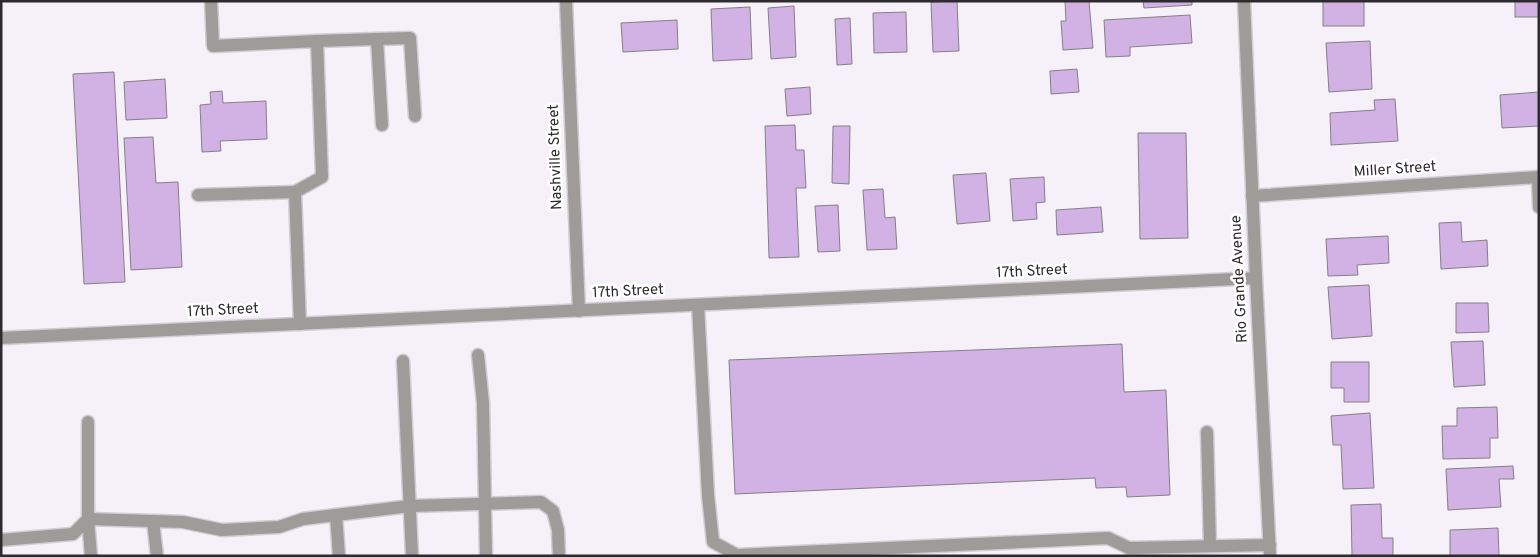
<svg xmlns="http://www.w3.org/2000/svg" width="1540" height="557" font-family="Overpass,sans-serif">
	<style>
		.building { fill: #d2b1e4; stroke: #838086 }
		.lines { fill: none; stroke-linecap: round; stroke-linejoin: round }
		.service-casing { stroke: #d2cdd3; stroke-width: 15 }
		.minor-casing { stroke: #d2cdd3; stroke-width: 15 }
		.tertiary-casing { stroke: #d2cdd3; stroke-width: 15 }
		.service { stroke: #9e9b99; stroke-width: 12 }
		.minor { stroke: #9e9b99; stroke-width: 12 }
		.tertiary { stroke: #9e9b99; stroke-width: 12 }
		.labels { text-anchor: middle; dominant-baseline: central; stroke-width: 5; stroke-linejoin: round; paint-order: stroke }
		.street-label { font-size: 15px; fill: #2d2b2d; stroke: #fff }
	</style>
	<rect width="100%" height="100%" fill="#f6f1f8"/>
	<g class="building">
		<polygon points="957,1 959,51 933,52 931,2"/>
		<polygon points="1065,1 1089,1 1093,48 1063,50 1061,21 1066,21"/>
		<polygon points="1143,1 1192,1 1192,5 1144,8"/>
		<rect x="1323" y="1" width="41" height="25"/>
		<rect x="1515" y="1" width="24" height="16"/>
		<polygon points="794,6 796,57 771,59 768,8"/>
		<polygon points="750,7 752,59 713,61 711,9"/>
		<polygon points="906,12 907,52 874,53 873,13"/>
		<polygon points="1190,15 1192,43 1130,47 1130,56 1106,57 1104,20"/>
		<polygon points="850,18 852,64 837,65 835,19"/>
		<polygon points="677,20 678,49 623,52 621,23"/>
		<polygon points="1370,41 1372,89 1329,92 1326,43"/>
		<polygon points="1077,69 1079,92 1051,94 1050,71"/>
		<polygon points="114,72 125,282 84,284 73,74"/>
		<polygon points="165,79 167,118 126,120 124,82"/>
		<polygon points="810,87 811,114 787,116 785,89"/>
		<polygon points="222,91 223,103 266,101 267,139 220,141 221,151 202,152 200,105 211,104 210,92"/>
		<polygon points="1539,92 1539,126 1502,128 1500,95"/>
		<polygon points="1395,99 1398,141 1331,145 1330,113 1375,110 1374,100"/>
		<polygon points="795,125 796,150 804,150 806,188 796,188 799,257 769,258 765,126"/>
		<polygon points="833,126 850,126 849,184 832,183"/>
		<polygon points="1138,133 1186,133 1188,238 1140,239"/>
		<polygon points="153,137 156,183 178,182 182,267 131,270 124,138"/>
		<polygon points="986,173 990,221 957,224 953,175"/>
		<polygon points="1044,177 1045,202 1036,203 1037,219 1013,221 1010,179"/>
		<polygon points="883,189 885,218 895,217 897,249 867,250 863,190"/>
		<polygon points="838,205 840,251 818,252 815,206"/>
		<polygon points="1101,207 1103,232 1057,235 1056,210"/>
		<polygon points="1461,222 1462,242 1487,240 1488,266 1441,269 1439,223"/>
		<polygon points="1388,236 1389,263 1357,265 1358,275 1328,276 1326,239"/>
		<polygon points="1369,285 1372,336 1332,339 1328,287"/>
		<polygon points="1456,303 1488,303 1489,332 1456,333"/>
		<polygon points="1483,341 1485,385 1454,387 1451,342"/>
		<polygon points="1122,344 1124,392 1166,390 1170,495 1127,497 1126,487 1096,488 1095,478 735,494 729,360"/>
		<polygon points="1331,362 1369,362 1369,402 1344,402 1344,388 1331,388"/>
		<polygon points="1497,407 1498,438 1490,438 1490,458 1443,459 1442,426 1457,426 1457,408"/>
		<polygon points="1370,413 1374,488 1343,489 1341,445 1333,445 1331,416"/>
		<polygon points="1513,466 1514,479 1499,479 1501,507 1448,510 1446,469"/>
		<polygon points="1381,504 1382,538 1393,538 1393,556 1352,556 1351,505"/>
		<polygon points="1498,528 1499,556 1450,556 1450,530"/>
	</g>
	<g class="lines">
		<g class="service-casing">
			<g id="service">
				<polyline points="211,1 213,46 317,41 322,177 295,192"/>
				<polyline points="377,39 410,38 415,116"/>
				<polyline points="317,41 377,39 382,125"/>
				<polyline points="198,195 295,192 300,324"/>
				<polyline points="698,305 708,495 713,542 737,555 1108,538 1129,548 1270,545"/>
				<polyline points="478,355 483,403 486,556"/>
				<polyline points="403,361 412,556"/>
				<polyline points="88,422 88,519 91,556"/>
				<polyline points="1207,432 1210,546"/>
				<polyline points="336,515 339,556"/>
				<polyline points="153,521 157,556"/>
				<polyline points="1,540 73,534 88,519 183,522 222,530 279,527 303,519 410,506 541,502 553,511 558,530 559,556"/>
			</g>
		</g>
		<g class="minor-casing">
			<g id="minor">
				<polyline points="566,1 579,311"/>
				<polyline points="1538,177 1539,207"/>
				<polyline points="1252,196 1539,177"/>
				<polyline points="1,338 1256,278"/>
			</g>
		</g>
		<g class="tertiary-casing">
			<polyline id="tertiary" points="1244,1 1256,278 1270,556"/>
		</g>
		<use href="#service" class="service"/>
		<use href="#minor" class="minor"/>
		<use href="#tertiary" class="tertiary"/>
	</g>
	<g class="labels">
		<g class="street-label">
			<text transform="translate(556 157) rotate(-92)">Nashville Street</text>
			<text transform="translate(1395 170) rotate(-4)">Miller Street</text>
			<text transform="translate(1032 272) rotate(-3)">17th Street</text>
			<text transform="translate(1240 279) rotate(-93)">Rio Grande Avenue</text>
			<text transform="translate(628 292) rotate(-3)">17th Street</text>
			<text transform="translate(223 311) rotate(-3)">17th Street</text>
		</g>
	</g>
	<rect width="1540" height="557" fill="none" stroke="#2d2b2d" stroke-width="5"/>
</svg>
